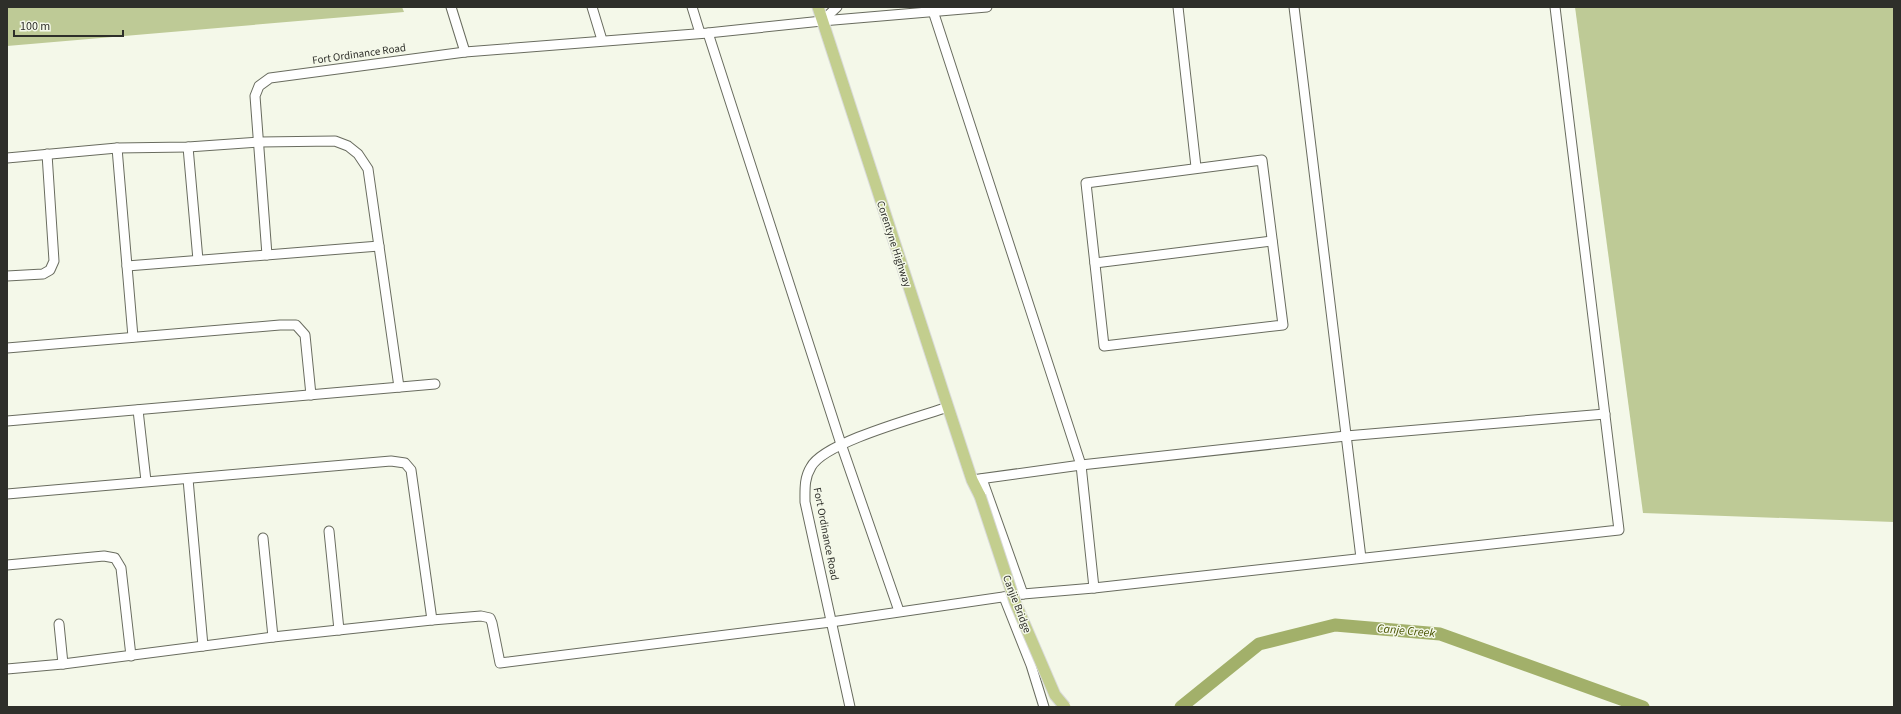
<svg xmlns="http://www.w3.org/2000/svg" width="1901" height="714" font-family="'Source Sans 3',sans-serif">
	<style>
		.green { fill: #beca96 }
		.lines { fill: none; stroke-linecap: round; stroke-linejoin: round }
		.river { stroke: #a2b06a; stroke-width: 13 }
		.minor-casing { stroke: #696c5f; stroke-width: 11 }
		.major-casing { stroke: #d9dad9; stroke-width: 13 }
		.minor { stroke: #fff; stroke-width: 9 }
		.major { stroke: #c3ce8e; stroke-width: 11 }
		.major-bridge-casing { stroke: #d9dad9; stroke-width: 13; stroke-linecap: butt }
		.major-bridge { stroke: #c3ce8e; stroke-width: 11 }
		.labels { text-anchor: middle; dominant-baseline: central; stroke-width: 3; stroke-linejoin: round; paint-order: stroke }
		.street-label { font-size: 11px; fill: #2e2f2a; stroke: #f4f8e9 }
		.water-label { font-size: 12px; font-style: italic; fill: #485300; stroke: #f4f8e9 }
	</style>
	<rect width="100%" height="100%" fill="#f4f8e9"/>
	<g class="green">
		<polygon points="7,7 402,7 404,12 7,46"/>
		<polygon points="1575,7 1894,7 1894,522 1643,513"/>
	</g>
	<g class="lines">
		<polyline class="river" points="1181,707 1259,644 1335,625 1440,634 1643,707"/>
		<g class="minor-casing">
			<g id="minor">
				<polyline points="451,7 465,52"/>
				<polyline points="592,7 602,40"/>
				<polyline points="692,7 700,33"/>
				<polyline points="1178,7 1196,167"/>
				<polyline points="1294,7 1361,558"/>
				<polyline points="933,11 1081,465 1094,588"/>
				<polyline points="822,21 837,7"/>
				<polyline points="708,33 841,444 899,611"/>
				<polyline points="188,147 198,260"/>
				<polyline points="117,148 133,337"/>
				<polyline points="7,158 117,148 188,147 260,142 335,141 348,146 358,154 368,169 399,387"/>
				<polygon points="1262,160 1283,325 1104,346 1086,183"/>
				<polyline points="267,255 255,96 259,86 270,78 465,52 708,33 822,21 987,7"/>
				<polyline points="1095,263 1272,241"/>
				<polyline points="127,266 379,246"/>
				<polyline points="7,276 43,274 50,270 54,261 47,154"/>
				<polyline points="7,348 280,325 296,325 305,335 311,395"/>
				<polyline points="138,410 146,481"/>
				<polyline points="7,421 435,384"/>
				<polyline points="188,479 203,646"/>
				<polyline points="982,479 1023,594"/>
				<polyline points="972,480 1081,465 1346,436 1605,414"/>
				<polyline points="7,494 391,461 405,463 411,470 432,620"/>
				<polyline points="329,531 339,630"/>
				<polyline points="263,538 273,637"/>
				<polyline points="7,565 104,556 115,558 121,568 131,656"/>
				<polyline points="1004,597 1031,665 1044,707"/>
				<polyline points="59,624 63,664"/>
				<polyline points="7,669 63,664 273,637 432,620 481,616 490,618 492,623 500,663 831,622 1023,594 1094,588 1619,530 1555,7"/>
				<path d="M850,707L805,502C805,490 804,478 811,467C824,442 919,417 948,407"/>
			</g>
		</g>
		<g class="major-casing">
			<polyline id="major" points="818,7 948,407 972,480 980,496"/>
		</g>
		<use href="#minor" class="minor"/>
		<use href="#major" class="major"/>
		<g class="major-bridge-casing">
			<polyline id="major-bridge" points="980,496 1015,602 1055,695 1065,707"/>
		</g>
		<use href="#major-bridge" class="major-bridge"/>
	</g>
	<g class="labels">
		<g class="street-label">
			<text transform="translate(359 54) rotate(-8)">Fort Ordinance Road</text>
			<text transform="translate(894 244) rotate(72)">Corentyne Highway</text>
			<text transform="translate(826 534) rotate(79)">Fort Ordinance Road</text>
			<text transform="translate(1017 604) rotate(69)">Canjie Bridge</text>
		</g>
		<g class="water-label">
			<text transform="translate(1406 631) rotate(5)">Canje Creek</text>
		</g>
	</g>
	<rect width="1901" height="714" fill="none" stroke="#2e2f2a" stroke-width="16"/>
	<path d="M14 30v6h109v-6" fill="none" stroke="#2e2f2a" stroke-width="2"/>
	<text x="20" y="30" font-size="12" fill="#2e2f2a" stroke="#f4f8e9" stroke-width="3" paint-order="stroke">100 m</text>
</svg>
